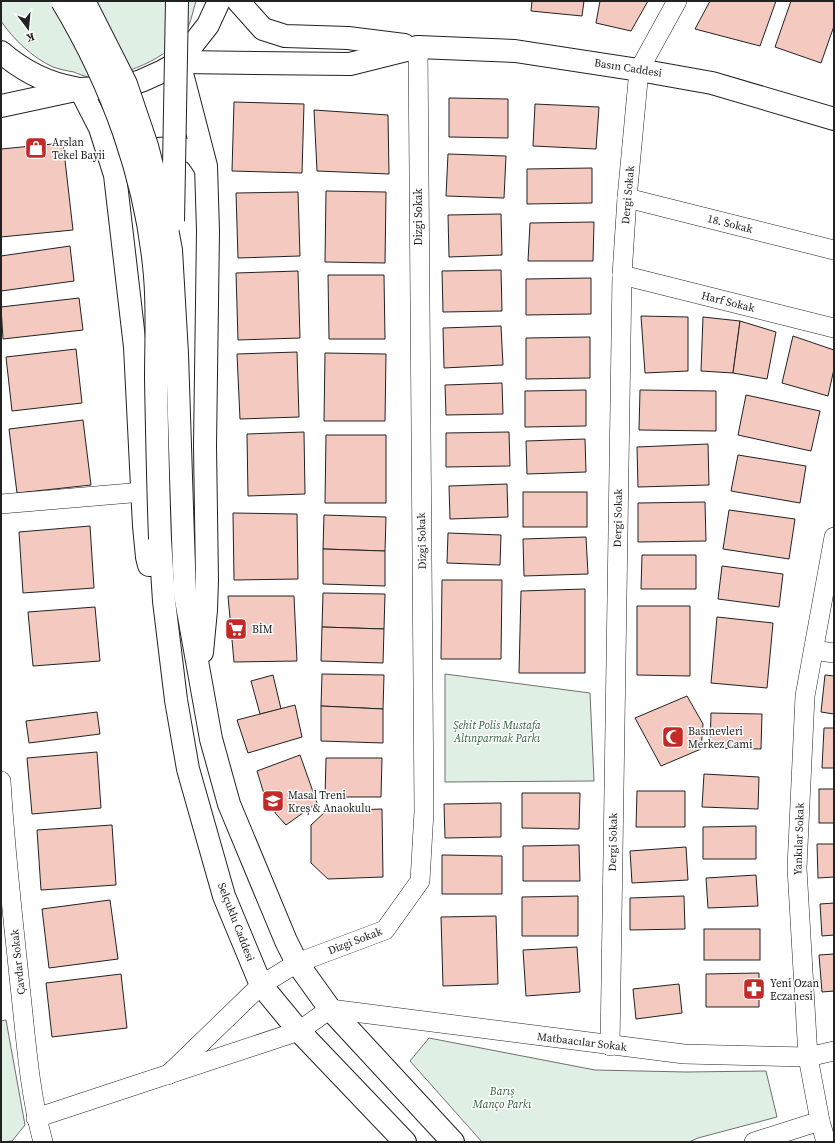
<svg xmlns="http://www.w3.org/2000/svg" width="835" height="1143" font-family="'Source Serif 4',serif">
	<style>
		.green { fill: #e0efe3; stroke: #6f6f6f }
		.building { fill: #f3c9c0; stroke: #222 }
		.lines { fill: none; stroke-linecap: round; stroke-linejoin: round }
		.minor-casing { stroke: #222; stroke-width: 20 }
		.tertiary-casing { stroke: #222; stroke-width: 24 }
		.secondary-casing { stroke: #222; stroke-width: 24 }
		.minor { stroke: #fff; stroke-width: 19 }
		.tertiary { stroke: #fff; stroke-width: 22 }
		.secondary { stroke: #fff; stroke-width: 22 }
		.secondary-bridge-casing { stroke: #222; stroke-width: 24; stroke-linecap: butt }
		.secondary-bridge { stroke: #fff; stroke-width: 22 }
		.labels { text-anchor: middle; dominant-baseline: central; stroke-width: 3; stroke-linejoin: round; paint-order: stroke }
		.street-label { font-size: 11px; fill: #222; stroke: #fff }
		.poi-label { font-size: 11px; fill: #222; stroke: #fff; text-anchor: start }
		.park-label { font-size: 11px; font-style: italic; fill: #2f5e38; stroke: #fff }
	</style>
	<rect width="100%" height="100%" fill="#fff"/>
	<g class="green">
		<path d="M1,1H196C193,11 191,21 187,30C171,58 120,79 88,77C84,76 78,74 74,72C67,71 59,69 53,67C33,58 13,39 1,21Z"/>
		<polygon points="445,674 590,693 594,781 445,782"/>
		<polygon points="6,1020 25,1125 12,1141 1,1142 1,1021"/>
		<polygon points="429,1038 595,1070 686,1072 766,1071 777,1117 698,1138 689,1142 482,1142 410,1061"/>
	</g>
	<g class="building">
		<polygon points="532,1 584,1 582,16 531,11"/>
		<polygon points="600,1 648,1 631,31 596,23"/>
		<polygon points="710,1 776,1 760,46 695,29"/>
		<polygon points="791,1 834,1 834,26 821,63 775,47"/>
		<polygon points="449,98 508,99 508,138 449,137"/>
		<polygon points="234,102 304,104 302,173 232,171"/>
		<polygon points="535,104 599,107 596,149 533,146"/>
		<polygon points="314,110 388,115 389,174 317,171"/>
		<polygon points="63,143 73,230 1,237 1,149"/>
		<polygon points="448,154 506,156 504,198 446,196"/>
		<polygon points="592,168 592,203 527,204 527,169"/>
		<polygon points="326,191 386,192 385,263 325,262"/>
		<polygon points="298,192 300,256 238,258 236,193"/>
		<polygon points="501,214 502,255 449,257 448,215"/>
		<polygon points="594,222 593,261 528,261 530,223"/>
		<polygon points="70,246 74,281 1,291 1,256"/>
		<polygon points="501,270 502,311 443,312 442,271"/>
		<polygon points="298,271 300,338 238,340 236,273"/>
		<polygon points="328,275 384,275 385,339 329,339"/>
		<polygon points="591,278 591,314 526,315 526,279"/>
		<polygon points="79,298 83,330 3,339 1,307"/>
		<polygon points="641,316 688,317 688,371 645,373"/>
		<polygon points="703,317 740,321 733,373 701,371"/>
		<polygon points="740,321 776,332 767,379 733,373"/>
		<polygon points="501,326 503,365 444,368 443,328"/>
		<polygon points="793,336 834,350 834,369 828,396 782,383"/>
		<polygon points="590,337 590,378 526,379 526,338"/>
		<polygon points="76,349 82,403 12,411 6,357"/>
		<polygon points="297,352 299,417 240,419 237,354"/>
		<polygon points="325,353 386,354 385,421 324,421"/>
		<polygon points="502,383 503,414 446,415 445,385"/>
		<polygon points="586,390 586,426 525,427 525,391"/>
		<polygon points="640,390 716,391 716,431 639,430"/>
		<polygon points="746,395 820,411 811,451 738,435"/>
		<polygon points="83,420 91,485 17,493 9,429"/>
		<polygon points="304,432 305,494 248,496 247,434"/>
		<polygon points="509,432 510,466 446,467 446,433"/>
		<polygon points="326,435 386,435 386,503 325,503"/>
		<polygon points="585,439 586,472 527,474 526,441"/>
		<polygon points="708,444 709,485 638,487 637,447"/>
		<polygon points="738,455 806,466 800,503 731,491"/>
		<polygon points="507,484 508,517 450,519 449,486"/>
		<rect x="523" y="492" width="64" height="35"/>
		<polygon points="705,502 706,541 638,542 638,503"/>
		<polygon points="729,510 795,519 789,559 723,549"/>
		<polygon points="233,513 297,514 298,579 234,580"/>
		<polygon points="324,515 386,517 385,551 323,549"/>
		<polygon points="90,526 94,588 23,593 19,532"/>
		<polygon points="448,533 501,535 500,565 447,563"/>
		<polygon points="586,537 588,574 524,576 523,539"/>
		<polygon points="323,549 385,551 385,586 323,584"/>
		<polygon points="642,555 696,555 696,589 641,589"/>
		<polygon points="722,566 783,574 779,607 718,599"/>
		<polygon points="442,580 502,580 501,659 441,659"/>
		<polygon points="585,589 585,673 519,673 521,591"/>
		<polygon points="323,593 385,594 384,629 322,627"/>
		<polygon points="228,596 294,596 297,661 234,662"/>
		<polygon points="637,606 690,606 690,676 637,675"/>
		<polygon points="95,607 100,661 33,666 28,612"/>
		<polygon points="717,617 773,623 767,688 711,683"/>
		<polygon points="322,627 384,629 383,663 321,661"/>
		<polygon points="322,674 384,675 383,709 321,706"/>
		<polygon points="273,675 281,709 260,714 251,681"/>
		<polygon points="825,675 834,676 834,714 821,712"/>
		<polygon points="687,696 703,724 701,749 661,766 635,718"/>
		<polygon points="295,705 302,737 248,753 237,720"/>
		<polygon points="321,706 383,709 383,743 321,741"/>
		<polygon points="97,712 100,734 29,743 26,721"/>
		<polygon points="711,713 762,714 761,749 710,748"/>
		<polygon points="824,728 834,728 834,768 822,768"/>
		<polygon points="97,752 101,808 32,814 27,758"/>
		<polygon points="300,755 317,803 286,825 276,814 264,794 257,771"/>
		<polygon points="326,758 382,758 381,797 325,797"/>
		<polygon points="704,774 759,777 758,809 702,807"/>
		<rect x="819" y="789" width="15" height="34"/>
		<polygon points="637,791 685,791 685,827 636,827"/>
		<polygon points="522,793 580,793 579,829 522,828"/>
		<polygon points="501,803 501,837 445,838 444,804"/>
		<polygon points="382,809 383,877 328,879 311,863 311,825 326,811"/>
		<polygon points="112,825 116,885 41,890 37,830"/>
		<polygon points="756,826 756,859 703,859 703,827"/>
		<polygon points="817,844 834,844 834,877 818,878"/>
		<polygon points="579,845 580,881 523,881 523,846"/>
		<polygon points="686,847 688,880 632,883 630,851"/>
		<polygon points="442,855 502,856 502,894 442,894"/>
		<polygon points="756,875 758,906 708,908 706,878"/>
		<polygon points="578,896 578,936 522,936 522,897"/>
		<polygon points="684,896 685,929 630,930 630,898"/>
		<polygon points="110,900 118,959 49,968 42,909"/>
		<polygon points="834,903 834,935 822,936 820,904"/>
		<polygon points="496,916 498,984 443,986 441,917"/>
		<rect x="704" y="929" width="56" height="31"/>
		<polygon points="577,947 580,992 526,996 523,950"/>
		<polygon points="834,954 834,991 822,992 819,955"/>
		<polygon points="759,973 759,1007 706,1007 706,974"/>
		<polygon points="121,974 127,1028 52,1037 46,983"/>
		<polygon points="679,984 682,1013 636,1019 633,989"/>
	</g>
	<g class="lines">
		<g class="minor-casing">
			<g id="minor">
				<polyline points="627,198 834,250"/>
				<polyline points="622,275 834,328"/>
				<polyline points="1,504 143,492"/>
				<polyline points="814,650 834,653"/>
				<path d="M1,781C5,850 13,918 20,986C26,1038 29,1091 43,1142"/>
				<polyline points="610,1046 622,275 627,198 639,70 677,1"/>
				<polyline points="168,1075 261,985 297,963 385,930 420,881 424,811 418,47"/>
				<polyline points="36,1118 299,1031 330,1009 684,1054 808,1057 834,1051"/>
				<polyline points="754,1142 820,1121"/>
				<polyline points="826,1142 820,1121 808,1057 797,868 805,696 834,537"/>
			</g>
		</g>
		<g class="tertiary-casing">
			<polyline id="tertiary" points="418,47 515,51 639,70 712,83 834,119"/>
		</g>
		<g class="secondary-casing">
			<g id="secondary">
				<polyline points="238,1 263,29 285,36 348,38 404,45"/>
				<path d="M1,52C23,71 46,83 75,88"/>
				<polyline points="179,62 206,166 208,231 205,446 207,580 206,610 202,652"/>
				<polyline points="179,62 350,64 418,47"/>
				<polyline points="80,89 100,128 115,175 135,347 144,526 147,557 149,565"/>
				<polyline points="1,106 80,89 120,87 141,81 161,72 179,62 208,25 219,1"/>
				<path d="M132,159C142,148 179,145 192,152C198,155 202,164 206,169"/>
				<polyline points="183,538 185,594 211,739 229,804 286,941 297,963 330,1009 453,1142"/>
				<polyline points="160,539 164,601 176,700 188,769 224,896 261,985 299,1031 405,1142"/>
			</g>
		</g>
		<use href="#minor" class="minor"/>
		<use href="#tertiary" class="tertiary"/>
		<use href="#secondary" class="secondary"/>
		<g class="secondary-bridge-casing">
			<g id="secondary-bridge">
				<path d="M62,1C112,84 147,179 155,276C158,310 156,345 156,379C157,432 158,486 160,539"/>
				<polyline points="84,1 126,84 147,146 163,208 171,250 177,354 183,538"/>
				<polyline points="173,221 177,1"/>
			</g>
		</g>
		<use href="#secondary-bridge" class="secondary-bridge"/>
	</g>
	<defs>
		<g id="shop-square" transform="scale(1.15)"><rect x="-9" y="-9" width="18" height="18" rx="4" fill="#c62828" stroke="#fff"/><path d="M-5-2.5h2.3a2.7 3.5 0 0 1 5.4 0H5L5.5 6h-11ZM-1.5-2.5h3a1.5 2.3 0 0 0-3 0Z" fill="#fff"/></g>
		<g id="supermarket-square" transform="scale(1.15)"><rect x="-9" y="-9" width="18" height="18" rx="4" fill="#c62828" stroke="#fff"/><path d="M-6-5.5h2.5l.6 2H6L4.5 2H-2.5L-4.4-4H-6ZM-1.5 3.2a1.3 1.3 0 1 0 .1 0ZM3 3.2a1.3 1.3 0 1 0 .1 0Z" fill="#fff"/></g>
		<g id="mosque-square" transform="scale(1.15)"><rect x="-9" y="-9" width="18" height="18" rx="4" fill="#c62828" stroke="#fff"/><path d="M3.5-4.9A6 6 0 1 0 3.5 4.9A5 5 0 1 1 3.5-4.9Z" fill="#fff"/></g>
		<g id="school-square" transform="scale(1.15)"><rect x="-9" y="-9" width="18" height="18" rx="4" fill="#c62828" stroke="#fff"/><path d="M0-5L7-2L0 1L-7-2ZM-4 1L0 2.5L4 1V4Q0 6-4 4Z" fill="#fff"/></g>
		<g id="pharmacy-square" transform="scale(1.15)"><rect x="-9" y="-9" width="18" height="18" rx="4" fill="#c62828" stroke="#fff"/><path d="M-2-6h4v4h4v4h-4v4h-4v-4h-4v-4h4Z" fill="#fff"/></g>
	</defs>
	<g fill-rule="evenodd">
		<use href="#shop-square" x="36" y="148"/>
		<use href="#supermarket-square" x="236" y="629"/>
		<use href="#mosque-square" x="673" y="737"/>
		<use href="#school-square" x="273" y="801"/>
		<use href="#pharmacy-square" x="754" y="989"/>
	</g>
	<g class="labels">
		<g class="street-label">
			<text transform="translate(628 68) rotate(9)">Basın Caddesi</text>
			<text transform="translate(628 195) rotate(-85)">Dergi Sokak</text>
			<text transform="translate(418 217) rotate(-90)">Dizgi Sokak</text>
			<text transform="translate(730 224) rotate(14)">18. Sokak</text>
			<text transform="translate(728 302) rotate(14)">Harf Sokak</text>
			<text transform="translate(618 518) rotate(-89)">Dergi Sokak</text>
			<text transform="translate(422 541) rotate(-91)">Dizgi Sokak</text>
			<text transform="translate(799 839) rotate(-88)">Yankılar Sokak</text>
			<text transform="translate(613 842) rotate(-89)">Dergi Sokak</text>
			<text transform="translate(236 922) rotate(69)">Selçuklu Caddesi</text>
			<text transform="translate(355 941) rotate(-21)">Dizgi Sokak</text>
			<text transform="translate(18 962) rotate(-96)">Çavdar Sokak</text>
			<text transform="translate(582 1042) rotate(7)">Matbaacılar Sokak</text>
		</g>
		<g class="poi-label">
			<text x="52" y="142">Arslan<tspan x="52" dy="13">Tekel Bayii</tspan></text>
			<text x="252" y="629">BİM</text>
			<text x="688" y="731">Basınevleri<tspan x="688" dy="13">Merkez Cami</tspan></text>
			<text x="288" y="795">Masal Treni<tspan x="288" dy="13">Kreş &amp; Anaokulu</tspan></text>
			<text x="770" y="983">Yeni Ozan<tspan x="770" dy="13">Eczanesi</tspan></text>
		</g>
		<g class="park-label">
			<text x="497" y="725">Şehit Polis Mustafa<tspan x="497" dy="13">Altınparmak Parkı</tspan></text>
			<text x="502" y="1091">Barış<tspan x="502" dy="13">Manço Parkı</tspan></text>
		</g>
	</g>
	<rect width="835" height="1143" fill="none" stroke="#222222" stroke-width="4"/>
	<g transform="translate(28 28) rotate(164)" stroke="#ffffff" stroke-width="3" paint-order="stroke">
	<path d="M0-3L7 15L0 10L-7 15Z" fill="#222222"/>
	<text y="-6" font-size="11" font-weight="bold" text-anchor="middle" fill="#222222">K</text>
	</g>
</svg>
